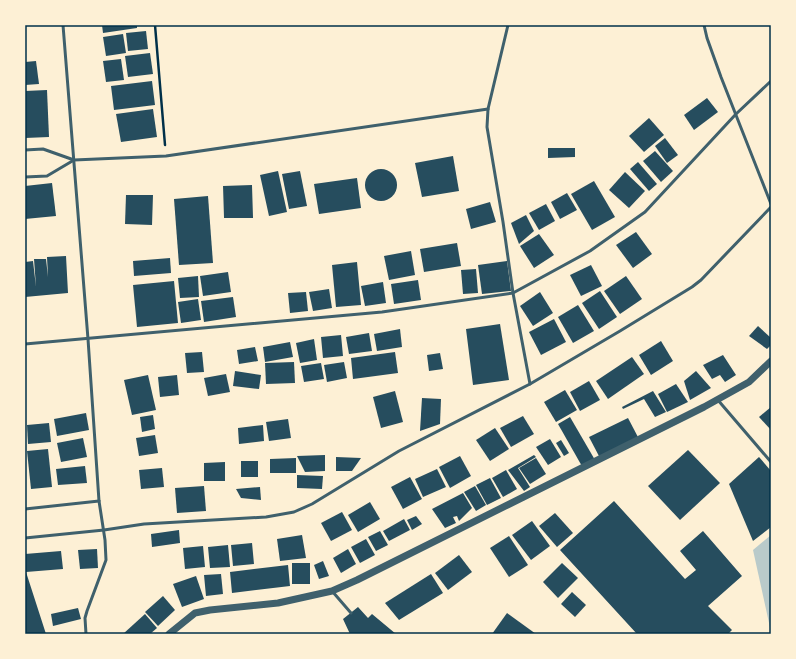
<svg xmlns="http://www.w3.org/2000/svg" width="796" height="659" font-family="Arial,sans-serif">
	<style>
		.green { fill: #b9caca }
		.building { fill: #264d5e }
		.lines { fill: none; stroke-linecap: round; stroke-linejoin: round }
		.path { stroke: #003049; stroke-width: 2.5 }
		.service { stroke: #3f606c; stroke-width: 3 }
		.tertiary { stroke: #3f606c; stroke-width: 7 }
		.neatline { fill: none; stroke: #003049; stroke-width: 1.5 }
	</style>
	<rect width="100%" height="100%" fill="#fdf0d5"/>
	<polygon class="green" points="771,535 771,632 753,550"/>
	<g class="building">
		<polygon points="102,25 137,25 137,28 103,33"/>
		<polygon points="146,31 148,49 128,51 126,33"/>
		<polygon points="123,34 126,53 106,56 103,37"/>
		<polygon points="150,53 153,74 128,77 125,56"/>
		<polygon points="121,59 124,80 106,82 103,61"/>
		<polygon points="36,61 39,84 25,85 25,62"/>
		<polygon points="152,81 155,105 114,110 111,86"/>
		<polygon points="47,90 49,137 25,138 25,91"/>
		<polygon points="707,98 718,112 694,130 684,115"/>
		<polygon points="153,109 157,137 121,142 116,114"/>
		<polygon points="649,118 664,135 644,152 629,136"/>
		<polygon points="665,138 678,155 667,163 655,146"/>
		<polygon points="548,148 575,148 575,157 548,158"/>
		<polygon points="655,151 673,171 661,182 643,161"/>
		<polygon points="453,156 459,191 422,197 415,163"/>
		<polygon points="638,162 657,184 649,191 630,169"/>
		<circle cx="381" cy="185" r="16"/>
		<polygon points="278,171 287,212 269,216 260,175"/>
		<polygon points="300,171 307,206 289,209 282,174"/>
		<polygon points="625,172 645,191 629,208 609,190"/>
		<polygon points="357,178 361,208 319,214 314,184"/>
		<polygon points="594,181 615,217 592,230 571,194"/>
		<polygon points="52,183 56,216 25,219 25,186"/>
		<polygon points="252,185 253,218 224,218 223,186"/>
		<polygon points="567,193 577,210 560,219 551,202"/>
		<polygon points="126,195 153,195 152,225 125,224"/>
		<polygon points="208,196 213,263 179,265 174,199"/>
		<polygon points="490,202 496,222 471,229 466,209"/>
		<polygon points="546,204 555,221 539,230 529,213"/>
		<polygon points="526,215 534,231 519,244 511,223"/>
		<polygon points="636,232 652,254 633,268 616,245"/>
		<polygon points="539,234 554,255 534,268 520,246"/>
		<polygon points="457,243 461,266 424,272 420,249"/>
		<polygon points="411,251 415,275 389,280 384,256"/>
		<polygon points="66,256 68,293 25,297 25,262 33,261 36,287 34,259 46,259 48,277 47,257"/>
		<polygon points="170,258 171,273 134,276 133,261"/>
		<polygon points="507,261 511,291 482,294 478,265"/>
		<polygon points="357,262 361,305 336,307 332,265"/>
		<polygon points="591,265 602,286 581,296 570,275"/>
		<polygon points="476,269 478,293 463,294 461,270"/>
		<polygon points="228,272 231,292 203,296 200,276"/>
		<polygon points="198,276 199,297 180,298 178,278"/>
		<polygon points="626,276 642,299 620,314 604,291"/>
		<polygon points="418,280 421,300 394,304 391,284"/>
		<polygon points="174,281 178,323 137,327 133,285"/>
		<polygon points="383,282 386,303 365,306 361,286"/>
		<polygon points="329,289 332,308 313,311 309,292"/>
		<polygon points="600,291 617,317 599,329 582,303"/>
		<polygon points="306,292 308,311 290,313 288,293"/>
		<polygon points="540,292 553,313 533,326 520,306"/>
		<polygon points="233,297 236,317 204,322 201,301"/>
		<polygon points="198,299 201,320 181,323 178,302"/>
		<polygon points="578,305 594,331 573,343 558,317"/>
		<polygon points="554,319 566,342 541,355 529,332"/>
		<polygon points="500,324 509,380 473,385 466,329"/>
		<polygon points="758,326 771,338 771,345 767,349 749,336"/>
		<polygon points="400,329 402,347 377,351 374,334"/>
		<polygon points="369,333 372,351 349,354 346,337"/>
		<polygon points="341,335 343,356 323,358 321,337"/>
		<polygon points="314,339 317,360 300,363 296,343"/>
		<polygon points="661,341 673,361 651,375 639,355"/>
		<polygon points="290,342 293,357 265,362 263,347"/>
		<polygon points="255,347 258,361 239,364 237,350"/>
		<polygon points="202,352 204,372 187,373 185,353"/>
		<polygon points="395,352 398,373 353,379 351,358"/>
		<polygon points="440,353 443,369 429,371 427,355"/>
		<polygon points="723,355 736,375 725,382 720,375 712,379 703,365"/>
		<polygon points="632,357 644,374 608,399 596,381"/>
		<polygon points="294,362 295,383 266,384 265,363"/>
		<polygon points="344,362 347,378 327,382 324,365"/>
		<polygon points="321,363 324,379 304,382 301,366"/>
		<polygon points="235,371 261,375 259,389 233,386"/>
		<polygon points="696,371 711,388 690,400 684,381"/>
		<polygon points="226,374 230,392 208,396 204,378"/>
		<polygon points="148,375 156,410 132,415 124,380"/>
		<polygon points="177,375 179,395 160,397 158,377"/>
		<polygon points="589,381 600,400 580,411 570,392"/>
		<polygon points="676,384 688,402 667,412 658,394"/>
		<polygon points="565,390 577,410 556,422 544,402"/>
		<polygon points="395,391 403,422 381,428 373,397"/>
		<polygon points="653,391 666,412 655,417 644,399 623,409 622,407"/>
		<polygon points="422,398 441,399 440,424 420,431"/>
		<polygon points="771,407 771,430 759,417"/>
		<polygon points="86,413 89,430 57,436 54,419"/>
		<polygon points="153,415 155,429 142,432 140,417"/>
		<polygon points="523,416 534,434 511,447 500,428"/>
		<polygon points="570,417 595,460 583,468 558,424"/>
		<polygon points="628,418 639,439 600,458 589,437"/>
		<polygon points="288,419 291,438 269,441 266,422"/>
		<polygon points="49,423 51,442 28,444 27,425"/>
		<polygon points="263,425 264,441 239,444 238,428"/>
		<polygon points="495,428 509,449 490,461 476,440"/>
		<polygon points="155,435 158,453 139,456 136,438"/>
		<polygon points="83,438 87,457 61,462 57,443"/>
		<polygon points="550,439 561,457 548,465 536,447"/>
		<polygon points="561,440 569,453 564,456 556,443"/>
		<polygon points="48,449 52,487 31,489 27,451"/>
		<polygon points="688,450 720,483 680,520 648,486"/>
		<polygon points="325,455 325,471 305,472 297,456"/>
		<polygon points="534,455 536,457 518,468 530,487 524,491 508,470"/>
		<polygon points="460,456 471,476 450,488 439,467"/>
		<polygon points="336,457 361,458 352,471 336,471"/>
		<polygon points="759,457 771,471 771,527 753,541 729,484"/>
		<polygon points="296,458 296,473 270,473 270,459"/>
		<polygon points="536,458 546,474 530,484 519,468"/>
		<rect x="241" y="461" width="17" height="16"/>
		<polygon points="225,462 225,481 204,481 204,463"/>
		<polygon points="85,466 87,483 58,485 56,469"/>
		<polygon points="162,468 164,487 141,489 139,470"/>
		<polygon points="437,469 446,487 423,497 415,479"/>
		<polygon points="506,470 517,489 503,497 492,478"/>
		<polygon points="297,475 323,476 322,489 297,488"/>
		<polygon points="410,477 422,499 403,509 391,487"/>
		<polygon points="490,478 501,498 487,505 476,485"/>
		<polygon points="204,486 206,511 177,513 175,488"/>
		<polygon points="475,486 486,505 476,511 464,492"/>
		<polygon points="260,487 261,500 241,498 236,489"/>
		<polygon points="463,493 472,508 459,521 457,516 453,517 456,523 445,528 432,509"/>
		<polygon points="614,501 685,579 696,570 680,551 703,531 742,576 708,606 732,630 728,634 637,634 560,550"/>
		<polygon points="370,502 380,519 358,532 348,515"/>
		<polygon points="342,512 352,530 331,541 321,523"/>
		<polygon points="555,513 573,533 557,547 539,526"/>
		<polygon points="416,516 422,524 412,530 407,520"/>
		<polygon points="404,519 410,530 389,541 383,531"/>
		<polygon points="532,521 550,546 531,560 512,535"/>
		<polygon points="179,530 180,543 152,547 151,534"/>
		<polygon points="380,531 388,545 376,551 368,537"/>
		<polygon points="302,535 306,558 280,561 277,539"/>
		<polygon points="509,536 528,565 509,577 490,548"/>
		<polygon points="366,539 375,555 360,563 351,547"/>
		<polygon points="252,543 254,564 233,566 231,545"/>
		<polygon points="228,545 230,567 210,568 208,547"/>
		<polygon points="203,546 205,567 185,569 183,548"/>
		<polygon points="97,549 98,568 80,569 78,550"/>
		<polygon points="348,549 356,564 341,573 333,558"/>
		<polygon points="61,551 63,569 26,572 46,634 25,634 25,554"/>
		<polygon points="459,555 472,572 448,590 435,573"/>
		<polygon points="323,561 329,576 319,579 314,565"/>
		<rect x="292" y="563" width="18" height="21"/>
		<polygon points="562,563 578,578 558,598 543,582"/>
		<polygon points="288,565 290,586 232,593 230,572"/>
		<polygon points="221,574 223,594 206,596 204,575"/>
		<polygon points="431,574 443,593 399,620 385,603"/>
		<polygon points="196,576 204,599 182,607 173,584"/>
		<polygon points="572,592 586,605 575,617 561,604"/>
		<polygon points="163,596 175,610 158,626 145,612"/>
		<polygon points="358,607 368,618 372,614 396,634 350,634 343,619"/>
		<polygon points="78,608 81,619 53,626 51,614"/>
		<polygon points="507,613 536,634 492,634"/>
		<polygon points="145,614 157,628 150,634 123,634"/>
	</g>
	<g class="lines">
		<polyline class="path" points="155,25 165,145"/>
		<g class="service">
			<polyline points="63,25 88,339 99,501 105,540 106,560 87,611 85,618 86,634"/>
			<polyline points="508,25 488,109 487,127 503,222 513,293 530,384"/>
			<polyline points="704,25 707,38 721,77 771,204"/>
			<polyline points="25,150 43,149 74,160 166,156 488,109"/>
			<polyline points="25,177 47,176 74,160"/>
			<polyline points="25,344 382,312 513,293 590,251 645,212 736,114 771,81"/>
			<polyline points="717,399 771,462"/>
			<polyline points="25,509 99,501"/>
			<polyline points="25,538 104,530 144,524 266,517 294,512 312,504 399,451 530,384 620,331 692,287 701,280 771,207"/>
			<polyline points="332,591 351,613"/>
		</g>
		<polyline class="tertiary" points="169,634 195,613 210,610 278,603 332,591 357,580 704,407 749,382 771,361"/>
	</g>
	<rect width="796" height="659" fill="none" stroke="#fdf0d5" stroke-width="52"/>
	<rect x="26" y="26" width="744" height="607" class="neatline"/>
</svg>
